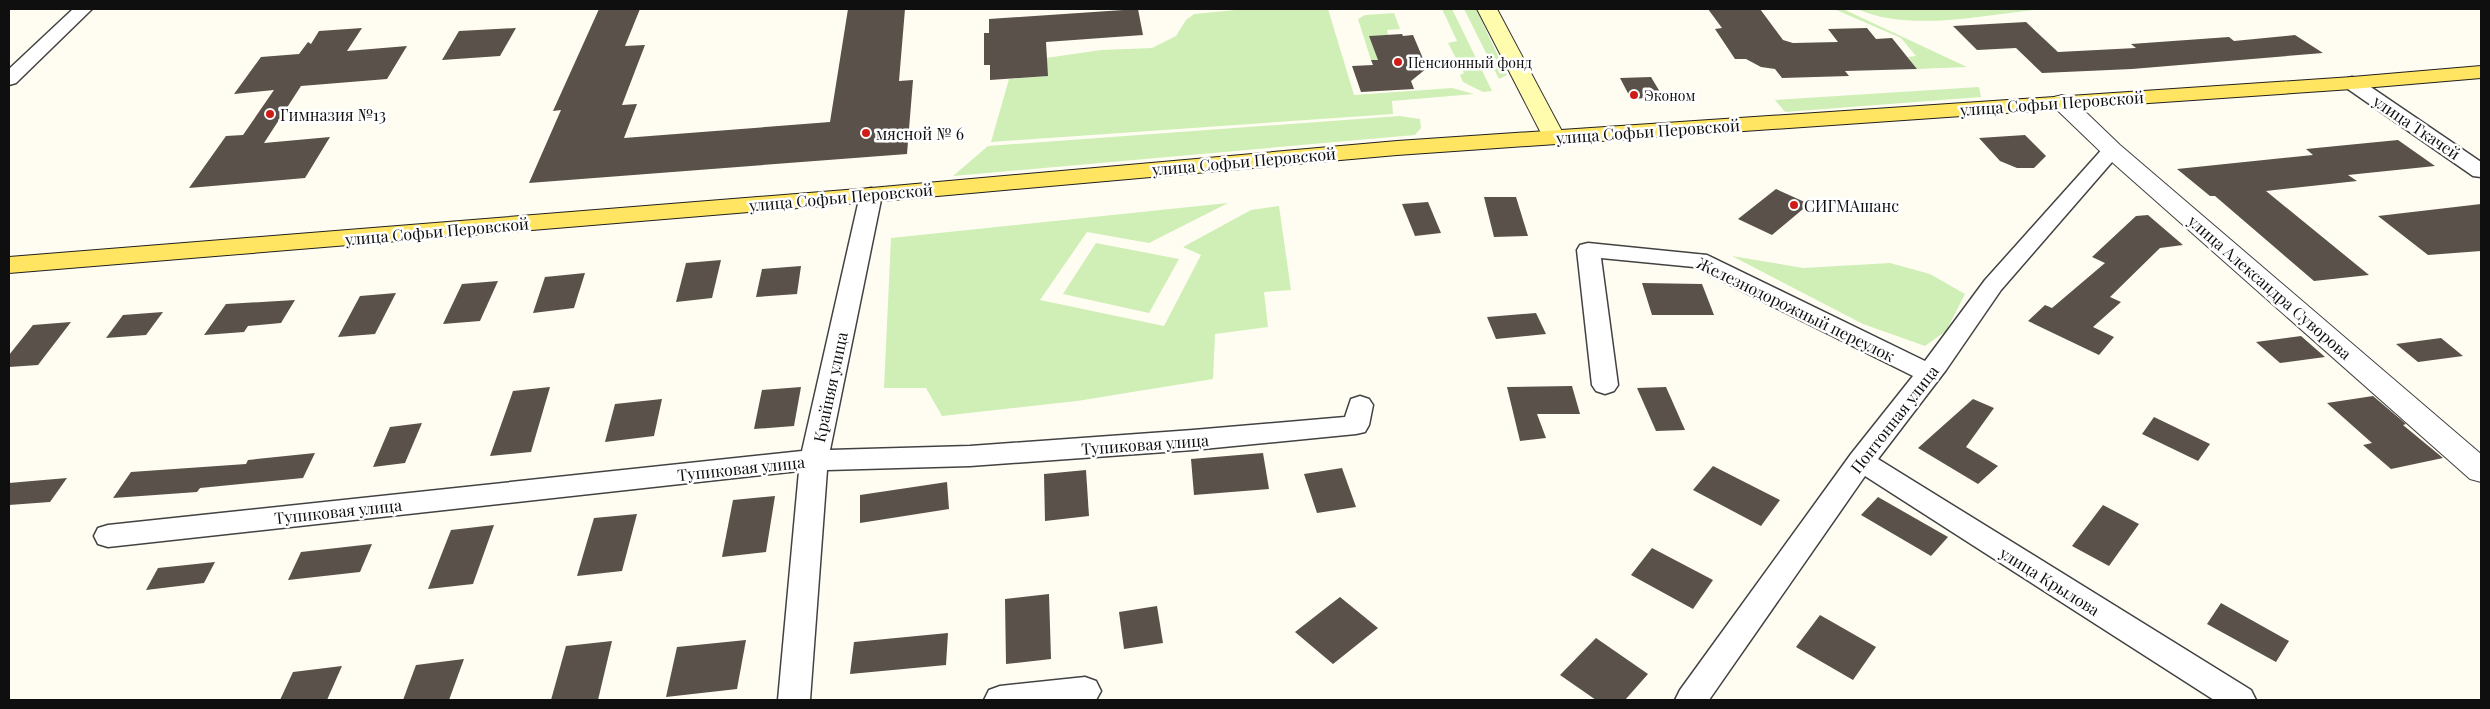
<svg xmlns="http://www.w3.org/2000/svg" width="2490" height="709" font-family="'Playfair Display',serif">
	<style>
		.green { fill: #cfefb6 }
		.building { fill: #59514a }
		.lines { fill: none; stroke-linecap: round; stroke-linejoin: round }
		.minor-casing { stroke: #424242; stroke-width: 3 }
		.tertiary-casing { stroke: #424242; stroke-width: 2 }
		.secondary-casing { stroke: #313131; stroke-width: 2 }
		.primary-casing { stroke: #202020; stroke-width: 2 }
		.minor { fill: #fff; fill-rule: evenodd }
		.tertiary { fill: #fff; fill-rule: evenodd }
		.secondary { fill: #fffcad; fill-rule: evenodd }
		.primary { fill: #ffe562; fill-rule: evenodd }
		.poi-dot { fill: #d01c17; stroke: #fff; stroke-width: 2 }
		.labels { text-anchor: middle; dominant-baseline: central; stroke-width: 5; stroke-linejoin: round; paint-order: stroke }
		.far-poi-label { font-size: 14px; fill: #0f0f0f; stroke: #fff; text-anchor: start }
		.street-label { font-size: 16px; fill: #0f0f0f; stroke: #fff }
		.poi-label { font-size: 16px; fill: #0f0f0f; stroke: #fff; text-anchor: start }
	</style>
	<rect width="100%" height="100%" fill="#fffdf2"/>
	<g class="green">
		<polygon points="1246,9 1328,9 1354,95 1452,88 1474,94 1392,101 1393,114 991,142 1009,79 1047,76 1046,58 1101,50 1152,48 1176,36 1186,20 1194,14"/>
		<polygon points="1442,9 1452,9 1492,91 1483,92 1463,82 1460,75 1464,73 1448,43 1457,41"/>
		<polygon points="1464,9 1476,9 1507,75 1499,79"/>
		<polygon points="1834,9 1843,9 1967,67 1917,69 1908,57 1916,56 1901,38"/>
		<path d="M1857,9H2043C1986,14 1911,33 1857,9Z"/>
		<polygon points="1394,13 1400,29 1387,30 1388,35 1370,36 1378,60 1371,60 1358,19 1365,15"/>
		<polygon points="1979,87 1981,97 1785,112 1775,100"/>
		<polygon points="1400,116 1420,119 1421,128 1415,135 953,176 988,146"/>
		<polygon points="1228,203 1149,243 1087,232 1040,300 1164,326 1201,255 1183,247 1251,210 1279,206 1291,290 1264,292 1268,327 1215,334 1213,379 1077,401 942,416 926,388 884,388 891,238"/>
		<polygon points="1096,243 1179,259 1149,313 1063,294"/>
		<polygon points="1732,256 1803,268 1890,263 1930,274 1965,294 1946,331 1925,346 1863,324"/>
	</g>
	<g class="building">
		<polygon points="599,9 640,9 625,46 645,45 622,105 637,104 624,138 830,122 848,9 905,9 899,81 913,80 907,154 529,183 561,110 553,111"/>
		<polygon points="1138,9 1143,35 1046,42 1048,76 990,80 990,65 984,65 984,33 989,33 989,19"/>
		<polygon points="1708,9 1760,9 1783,40 1793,43 1838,42 1828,29 1867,28 1876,39 1892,38 1917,69 1845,71 1849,76 1782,78 1775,69 1761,67 1746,59 1735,59 1715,29 1722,28"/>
		<polygon points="2026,22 2058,52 2136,48 2131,44 2229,37 2234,41 2295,35 2323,53 2132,69 2042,73 2016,48 1977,50 1953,26"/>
		<polygon points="362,28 347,51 407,46 387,79 301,86 264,143 330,137 305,178 189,188 226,136 243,135 274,90 234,94 261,57 299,54 308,42 311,44 319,31"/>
		<polygon points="516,28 500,56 442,60 459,31"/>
		<polygon points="1402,34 1403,36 1413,35 1427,68 1411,81 1414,89 1361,92 1352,66 1373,65 1371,60 1378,60 1369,36"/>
		<polygon points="1651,77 1663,97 1631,99 1620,78"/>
		<polygon points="2025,135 2046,156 2034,168 2017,168 2000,161 1979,138"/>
		<polygon points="2398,140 2435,166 2348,175 2357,181 2266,191 2369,275 2314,281 2215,196 2210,196 2177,169 2313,155 2306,149"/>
		<polygon points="1776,189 1809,204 1772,235 1738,219"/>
		<polygon points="1484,197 1516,197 1528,236 1494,237"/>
		<polygon points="1428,202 1441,233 1415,236 1402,204"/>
		<polygon points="2481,204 2481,251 2428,255 2378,216"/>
		<polygon points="2148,215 2183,245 2160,248 2110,297 2121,302 2093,327 2114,337 2099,355 2028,321 2045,305 2052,308 2105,263 2092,257 2136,216"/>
		<polygon points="721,260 712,298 676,302 686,263"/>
		<polygon points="801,266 797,294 756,297 762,269"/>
		<polygon points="585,273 574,308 533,313 545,277"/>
		<polygon points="498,281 480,321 443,324 462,284"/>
		<polygon points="1642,283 1702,284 1714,315 1652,315"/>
		<polygon points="396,293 375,334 338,337 360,296"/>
		<polygon points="295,300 281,323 248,326 244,332 204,335 226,304"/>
		<polygon points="163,312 146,335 106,338 123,315"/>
		<polygon points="1536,313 1546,334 1496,339 1487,317"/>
		<polygon points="71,322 38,365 9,367 9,355 33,325"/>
		<polygon points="2301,336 2325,357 2280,363 2256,342"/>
		<polygon points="2441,338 2463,356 2418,362 2396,344"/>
		<polygon points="1572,386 1580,414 1537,414 1546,438 1520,441 1507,387"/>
		<polygon points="550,387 531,452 490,456 513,391"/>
		<polygon points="801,387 794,426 754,429 762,390"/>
		<polygon points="1666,387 1685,430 1656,431 1637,388"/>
		<polygon points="2373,396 2406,424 2403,425 2443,458 2391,469 2363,445 2372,443 2327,403"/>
		<polygon points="662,399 654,436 605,442 615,404"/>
		<polygon points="1973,399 1994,408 1966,447 1998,466 1978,484 1918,448"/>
		<polygon points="2154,417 2210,444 2198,461 2142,434"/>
		<polygon points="422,423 405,463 373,467 390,427"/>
		<polygon points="315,453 303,478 200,488 197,492 113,498 131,472 246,464 248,460"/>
		<polygon points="1263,453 1269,489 1194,495 1191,459"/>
		<polygon points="1713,466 1780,500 1761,526 1693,490"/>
		<polygon points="1342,468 1356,507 1317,513 1304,474"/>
		<polygon points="1086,470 1089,516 1045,521 1044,474"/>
		<polygon points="67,478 50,502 9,505 9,483"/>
		<polygon points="947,482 949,509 860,523 860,495"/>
		<polygon points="775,496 766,552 722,557 733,500"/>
		<polygon points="1878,497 1948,537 1931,556 1861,515"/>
		<polygon points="2103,505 2139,524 2109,566 2072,546"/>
		<polygon points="637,514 622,571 577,576 594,518"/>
		<polygon points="494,525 473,584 428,589 451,530"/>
		<polygon points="372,544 360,572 288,580 301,552"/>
		<polygon points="1652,548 1713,580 1693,609 1631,575"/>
		<polygon points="215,562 204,583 146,590 158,568"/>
		<polygon points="1049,594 1051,659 1006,664 1005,599"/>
		<polygon points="1340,597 1378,628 1333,664 1295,632"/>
		<polygon points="2221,603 2289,641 2276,662 2207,624"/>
		<polygon points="1157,606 1163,643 1124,649 1119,612"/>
		<polygon points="1820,615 1876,647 1853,680 1796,647"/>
		<polygon points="948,633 946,665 850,674 854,642"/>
		<polygon points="1596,638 1648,674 1625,700 1596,700 1560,675"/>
		<polygon points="746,640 737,689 666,697 677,647"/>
		<polygon points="612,641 598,700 551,700 566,646"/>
		<polygon points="464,659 449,700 403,700 416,665"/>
		<polygon points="342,666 327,700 280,700 293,672"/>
	</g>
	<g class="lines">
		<g class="minor-casing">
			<g id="minor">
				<polygon points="73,9 92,9 16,83 9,85 9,69"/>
				<polygon points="2352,77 2359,79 2481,162 2481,177 2473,176 2345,87 2342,83 2345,79"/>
				<polygon points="2112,144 2119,146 2122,150 2119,154 2001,290 1946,370 1878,459 2251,690 2256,700 2214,700 1865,476 1709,700 1675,700 1680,690 1851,454 1913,376 1694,267 1601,258 1618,385 1614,391 1605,394 1596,391 1592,385 1577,250 1580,245 1588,243 1707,255 1925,361 1985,280 2105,146"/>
				<polygon points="871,188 879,190 882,195 830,450 970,446 1193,430 1345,417 1351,399 1360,396 1369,399 1373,405 1369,425 1365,432 1356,434 1193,450 970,466 827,470 810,700 778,700 799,471 108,547 98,544 94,536 98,528 108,525 802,451 860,195 863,190"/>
				<polygon points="1085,677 1096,681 1101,691 1096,700 984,700 989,690 1000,686"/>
			</g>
		</g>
		<g class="tertiary-casing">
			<polygon id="tertiary" points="2062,95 2070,97 2120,145 2481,454 2481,482 2470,479 2104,155 2054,107 2051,102 2054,97"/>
		</g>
		<g class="secondary-casing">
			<polygon id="secondary" points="1477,9 1497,9 1565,137 1562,142 1554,144 1546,142 1543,137"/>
		</g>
		<g class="primary-casing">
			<polygon id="primary" points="2481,66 2481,78 2352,89 1397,155 871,202 9,273 9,257 871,188 1397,141 2352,77"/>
		</g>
		<use href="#minor" class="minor"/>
		<use href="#tertiary" class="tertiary"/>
		<use href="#secondary" class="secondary"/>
		<use href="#primary" class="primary"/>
	</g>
	<g class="poi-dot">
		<circle cx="1398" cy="62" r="5"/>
		<circle cx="1634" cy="95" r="5"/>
		<circle cx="270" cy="114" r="5"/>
		<circle cx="866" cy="133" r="5"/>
		<circle cx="1794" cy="205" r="5"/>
	</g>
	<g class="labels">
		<g class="far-poi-label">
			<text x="1408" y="62">Пенсионный фонд</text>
			<text x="1644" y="95">Эконом</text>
		</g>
		<g class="street-label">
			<text transform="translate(2052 103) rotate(-4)">улица Софьи Перовской</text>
			<text transform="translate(2417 127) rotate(34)">улица Ткачей</text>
			<text transform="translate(1648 131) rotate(-4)">улица Софьи Перовской</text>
			<text transform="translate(1244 161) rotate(-5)">улица Софьи Перовской</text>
			<text transform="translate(841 197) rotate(-5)">улица Софьи Перовской</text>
			<text transform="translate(437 231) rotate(-5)">улица Софьи Перовской</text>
			<text transform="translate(2270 287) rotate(41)">улица Александра Суворова</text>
			<text transform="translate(1796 309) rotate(26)">Железнодорожный переулок</text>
			<text transform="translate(830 387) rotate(-78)">Крайняя улица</text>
			<text transform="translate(1894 419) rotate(-52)">Понтонная улица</text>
			<text transform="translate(1145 444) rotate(-4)">Тупиковая улица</text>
			<text transform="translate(741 468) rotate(-6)">Тупиковая улица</text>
			<text transform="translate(338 511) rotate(-6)">Тупиковая улица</text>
			<text transform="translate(2050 581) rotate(32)">улица Крылова</text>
		</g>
		<g class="poi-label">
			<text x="280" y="114">Гимназия №13</text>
			<text x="876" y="133">мясной № 6</text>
			<text x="1804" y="205">СИГМАшанс</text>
		</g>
	</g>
	<rect width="2490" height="709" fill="none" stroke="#0f0f0f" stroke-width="20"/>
</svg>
